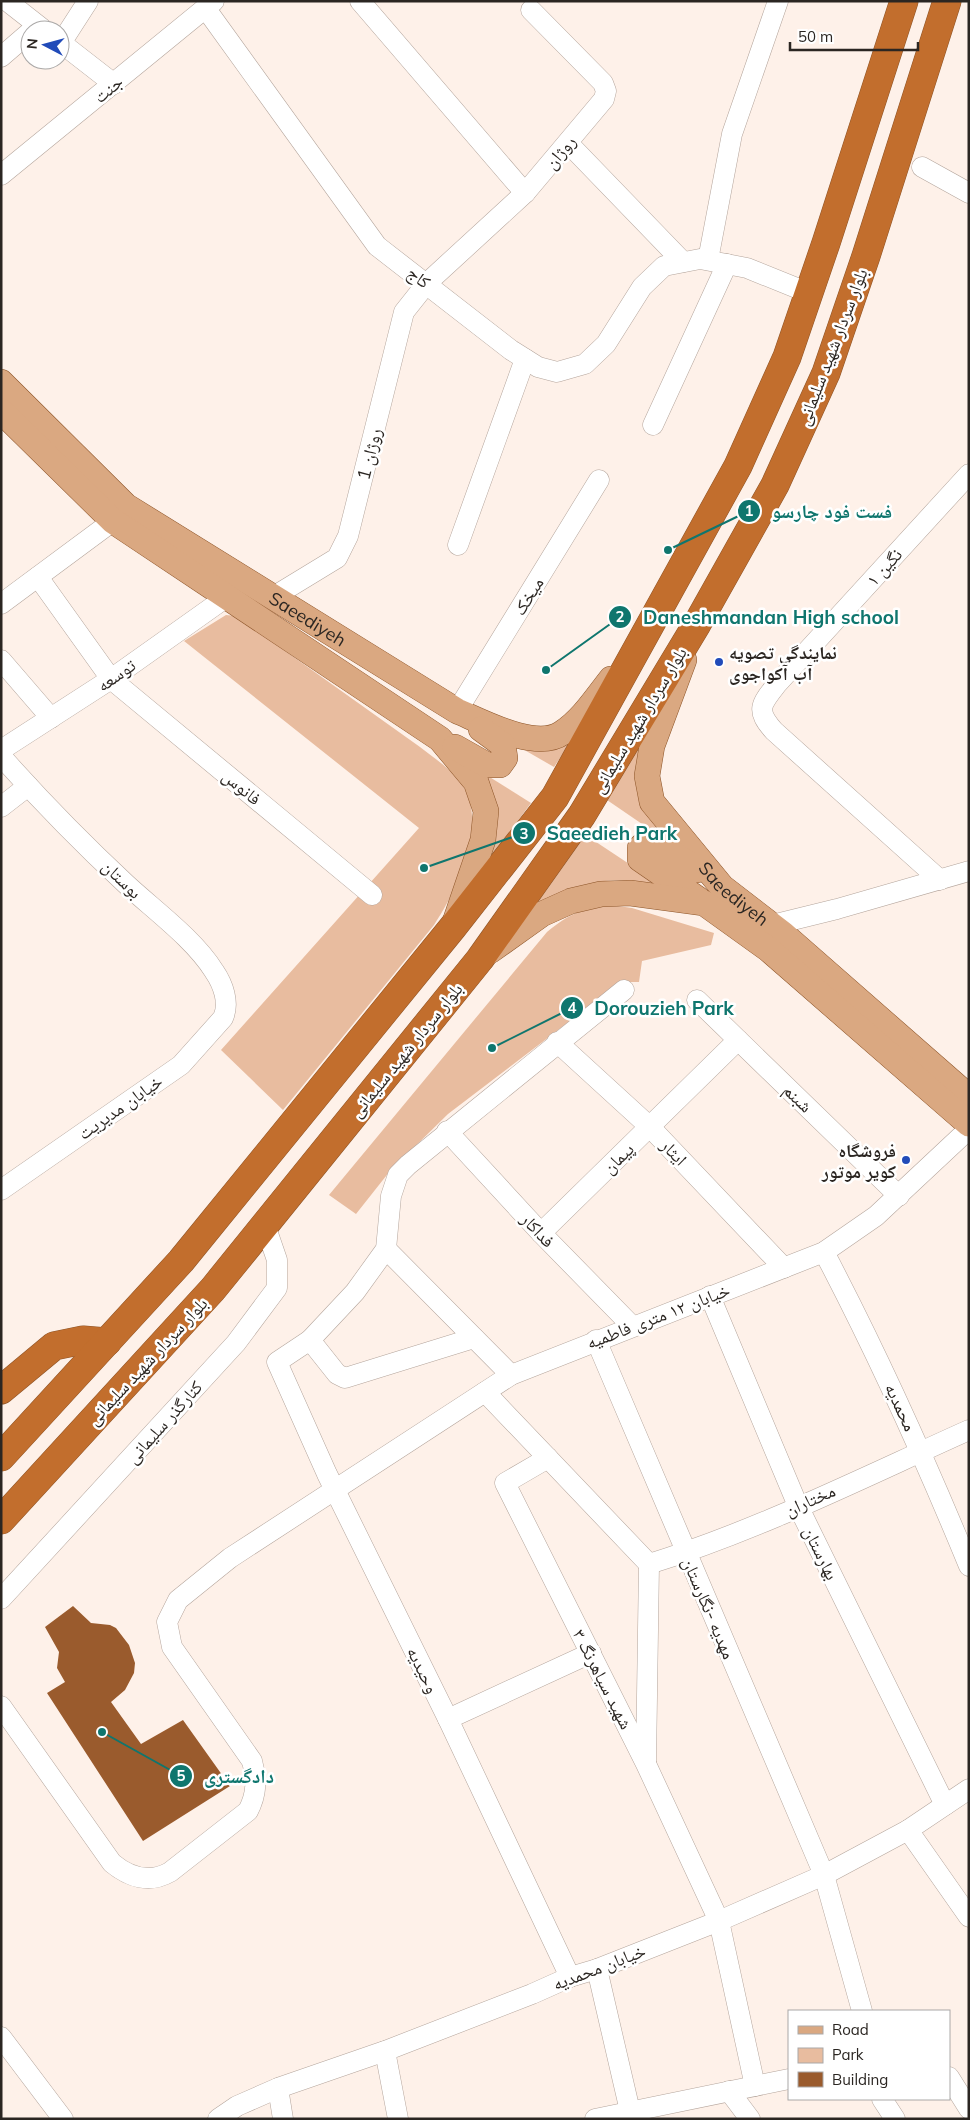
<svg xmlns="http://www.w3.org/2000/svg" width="970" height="2120" font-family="Mulish,'Noto Naskh Arabic',sans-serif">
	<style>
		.green { fill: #e8bc9f }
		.building { fill: #9a5b2d }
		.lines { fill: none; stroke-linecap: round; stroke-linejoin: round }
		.minor-casing { stroke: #b4a59c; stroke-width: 21 }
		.major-casing { stroke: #8d5529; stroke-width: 26 }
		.highway-casing { stroke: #8d5529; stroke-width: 29 }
		.minor { stroke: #fff; stroke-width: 20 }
		.major { stroke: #daa881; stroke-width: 25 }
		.highway { stroke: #c26e2d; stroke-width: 28 }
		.poi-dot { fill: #214bb9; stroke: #fff; stroke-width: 2 }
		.labels { text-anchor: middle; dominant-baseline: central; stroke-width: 5; stroke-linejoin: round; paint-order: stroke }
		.street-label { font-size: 18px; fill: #2b2622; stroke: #fff }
		.poi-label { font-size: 18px; font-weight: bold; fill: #2b2622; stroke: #fff; text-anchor: start }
		.leader { fill: none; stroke: #0f766e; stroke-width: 2 }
		.callout-dot { fill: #0f766e; stroke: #fff; stroke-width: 2 }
		.mark-label { font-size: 15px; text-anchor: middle; font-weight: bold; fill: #fff }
		.callout-label { font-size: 19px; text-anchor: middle; font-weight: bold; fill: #0f766e; stroke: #fff; stroke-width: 5; stroke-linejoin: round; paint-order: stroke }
	</style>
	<rect width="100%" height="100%" fill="#fef1e9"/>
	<g class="green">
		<path d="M226,615L236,616L420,747C435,759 456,772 465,789C486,831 457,890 434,925L283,1110L221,1050L419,828L184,641Z"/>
		<polygon points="579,730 554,767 507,740"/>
		<polygon points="646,734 640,757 683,852 607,800"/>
		<polygon points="480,771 531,803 481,871"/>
		<path d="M584,834L667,889C647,884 626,878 605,881C578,885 552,903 527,915Z"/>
		<path d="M611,905L632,908L714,933L711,945L642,961L639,982H621L448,1114L390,1171L356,1214L329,1195L547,932C571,913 580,909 611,905Z"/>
	</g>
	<polygon class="building" points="73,1606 91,1623 110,1625 116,1628 129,1645 135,1663 134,1673 125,1690 111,1702 141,1744 183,1720 230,1786 143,1841 47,1693 65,1682 57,1668 59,1652 45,1627"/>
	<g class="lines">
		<g class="minor-casing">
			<g id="minor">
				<polyline points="7,1 44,30"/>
				<polyline points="360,1 525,193"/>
				<polyline points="206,9 377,246 511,350 538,367 557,372 585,364 606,344 642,287 664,266 700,259 747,268 809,293"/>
				<polyline points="60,42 114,84"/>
				<polyline points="61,43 88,1"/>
				<polyline points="1,57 30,32"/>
				<polyline points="568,143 683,262"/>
				<polyline points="922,167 969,193"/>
				<polyline points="1,175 214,1"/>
				<polyline points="708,260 732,134 778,1"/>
				<polyline points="653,425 727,264"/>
				<polyline points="458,545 525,359"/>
				<polyline points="38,577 111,679 372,895"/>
				<polyline points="273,597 337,558 348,536 404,312 427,283 525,193 604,99 606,91 603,83 531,10"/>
				<polyline points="1,604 113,521"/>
				<polyline points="1,660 51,718"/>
				<polyline points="457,711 599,480"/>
				<polyline points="1,750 111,679 228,596"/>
				<path d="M1,756C40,800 82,843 126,884C154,910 194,939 214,971C223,984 230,1003 223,1018L181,1065L1,1190"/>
				<polyline points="1,807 28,786"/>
				<path d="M940,880L774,731C755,710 761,704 777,684L969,474"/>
				<polyline points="772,925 837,909 969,871"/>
				<polyline points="697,1000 899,1196"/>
				<polyline points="557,1042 650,1127 784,1268"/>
				<polyline points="447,1131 541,1233 632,1326"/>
				<polyline points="541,1233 738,1040"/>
				<polyline points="386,1249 511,1375"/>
				<path d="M824,1252C878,1355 925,1459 969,1566"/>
				<polyline points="710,1296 798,1506 945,1805"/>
				<polyline points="310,1340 337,1374 345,1378 474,1338"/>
				<polyline points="596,1340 824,1875 862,2011"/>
				<polyline points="485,1392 649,1564"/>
				<polyline points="548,1458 505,1483 646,1764 719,1921 755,2086"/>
				<path d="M649,1564C759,1530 864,1477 969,1430"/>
				<polyline points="1,1599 236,1343 277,1288 277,1260 265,1225"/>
				<path d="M1,1706L112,1863C129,1877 149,1884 170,1872L248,1811C257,1794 257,1779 252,1761L172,1647L167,1622L178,1600L230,1558L511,1375L824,1252L876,1216L969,1129"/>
				<polyline points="448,1719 591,1653"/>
				<polyline points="646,1762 649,1564"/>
				<polyline points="908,1830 969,1917"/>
				<polyline points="597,1969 630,2111"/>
				<polyline points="570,1977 448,1719 327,1474 277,1362 310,1340 355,1292 386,1249 391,1196 398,1175 408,1165 624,990"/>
				<polyline points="1,2037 63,2119"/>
				<polyline points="385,2051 398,2119"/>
				<polyline points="949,2077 969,2109"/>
				<polyline points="278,2088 283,2119"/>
				<polyline points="729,2091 750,2119"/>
				<polyline points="882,2099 895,2119"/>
				<polyline points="218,2119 237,2106 278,2088 385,2051 532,1994 570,1977 597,1969 719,1921 824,1875 908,1830 969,1789"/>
				<polyline points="595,2119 789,2079"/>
			</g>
		</g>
		<g class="major-casing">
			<g id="major">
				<path id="s1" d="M1,382L126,506L457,711C483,722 536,751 562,733C582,720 596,698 611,679"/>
				<polyline points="1,411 113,521 440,739 476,782 486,811 483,840 456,919"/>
				<path id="s2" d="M684,660L652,746L647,776L652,802L722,887L783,934L969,1097"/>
				<polyline points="455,747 487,765 500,765 505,758 503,745 481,729"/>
				<polyline points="697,870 655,841 647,841 640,848 640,859 698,899"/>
				<polyline points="490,951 542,914 571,901 601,894 630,893 704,903 768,949 969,1124"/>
			</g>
		</g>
		<g class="highway-casing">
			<g id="highway">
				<polyline points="1,1390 54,1346 83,1340 107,1342"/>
				<polyline points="1,1457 181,1261 453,927 555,797 738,466 787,357 826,243 904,1"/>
				<polyline points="1,1520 213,1289 480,959 582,815 697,624 775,485 826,373 866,256 947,1"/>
			</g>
		</g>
		<use href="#minor" class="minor"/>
		<use href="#major" class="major"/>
		<use href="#highway" class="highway"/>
	</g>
	<g class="poi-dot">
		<circle cx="719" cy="662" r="5"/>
		<circle cx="906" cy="1160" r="5"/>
	</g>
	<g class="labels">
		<g class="street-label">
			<text transform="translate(108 89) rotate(-39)">جنت</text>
			<text transform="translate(560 152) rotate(-50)">روژان</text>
			<text transform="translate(419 277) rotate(37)">کاج</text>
			<text transform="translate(832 347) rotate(-69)">بلوار سردار شهید سلیمانی</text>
			<text transform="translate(369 454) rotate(-76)">روژان 1</text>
			<text transform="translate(884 567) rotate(-48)">نگین ۱</text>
			<text transform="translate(528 596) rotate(-58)">میخک</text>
			<text stroke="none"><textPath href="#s1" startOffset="390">Saeediyeh</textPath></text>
			<text transform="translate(116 675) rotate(-35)">توسعه</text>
			<text transform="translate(639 720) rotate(-59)">بلوار سردار شهید سلیمانی</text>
			<text transform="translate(242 787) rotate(40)">فانوس</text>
			<text transform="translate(122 879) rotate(44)">بوستان</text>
			<text stroke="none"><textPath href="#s2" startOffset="272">Saeediyeh</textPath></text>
			<text transform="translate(406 1050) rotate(-51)">بلوار سردار شهید سلیمانی</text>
			<text transform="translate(798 1098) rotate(44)">شبنم</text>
			<text transform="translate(120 1107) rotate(-35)">خیابان مدیریت</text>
			<text transform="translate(674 1152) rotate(46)">ایثار</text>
			<text transform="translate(618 1158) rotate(-44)">پیمان</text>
			<text transform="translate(538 1230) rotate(47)">فداکار</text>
			<text transform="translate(658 1316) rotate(-21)">خیابان ۱۲ متری فاطمیه</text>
			<text transform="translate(147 1361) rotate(-47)">بلوار سردار شهید سلیمانی</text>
			<text transform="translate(901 1407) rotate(65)">محمدیه</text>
			<text transform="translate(164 1422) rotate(-48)">کنارگذر سلیمانی</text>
			<text transform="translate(810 1500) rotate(-24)">مختاران</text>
			<text transform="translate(821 1553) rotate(64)">بهارستان</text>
			<text transform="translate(709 1608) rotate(67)">مهدیه -نگارستان</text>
			<text transform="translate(423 1670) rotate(64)">وحیدیه</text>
			<text transform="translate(603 1679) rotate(63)">شهید سیاهرنگ ۳</text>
			<text transform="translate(599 1967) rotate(-21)">خیابان محمدیه</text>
		</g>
		<g class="poi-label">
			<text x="729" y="652">نمایندگی تصویه<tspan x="729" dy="21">آب آکواجوی</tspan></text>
			<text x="896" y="1150" text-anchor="end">فروشگاه<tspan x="896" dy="21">کویر موتور</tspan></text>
		</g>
	</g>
	<path class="leader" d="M668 550L749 511M546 670L620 617M424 868L524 833M492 1048L572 1008M102 1732L181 1776"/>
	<g class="callout-dot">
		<circle cx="668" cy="550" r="5"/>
		<circle cx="546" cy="670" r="5"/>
		<circle cx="424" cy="868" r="5"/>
		<circle cx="492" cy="1048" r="5"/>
		<circle cx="102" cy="1732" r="5"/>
		<circle cx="749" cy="511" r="12"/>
		<circle cx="620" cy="617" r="12"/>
		<circle cx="524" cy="833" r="12"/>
		<circle cx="572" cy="1008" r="12"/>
		<circle cx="181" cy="1776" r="12"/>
	</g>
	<g class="mark-label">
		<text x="749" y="516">1</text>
		<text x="620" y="622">2</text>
		<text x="524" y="839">3</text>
		<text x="572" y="1013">4</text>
		<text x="181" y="1781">5</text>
	</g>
	<g class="callout-label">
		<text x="832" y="518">فست فود چارسو</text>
		<text x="771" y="624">Daneshmandan High school</text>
		<text x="612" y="840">Saeedieh Park</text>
		<text x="664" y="1015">Dorouzieh Park</text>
		<text x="239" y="1783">دادگستری</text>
	</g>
	<rect width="970" height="2120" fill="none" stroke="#2b2622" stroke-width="5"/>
	<rect x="788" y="2010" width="162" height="90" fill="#ffffff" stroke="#aaa8a7"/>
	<rect x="798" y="2026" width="25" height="8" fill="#daa881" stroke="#aaa8a7"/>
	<text x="832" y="2035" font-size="15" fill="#2b2622">Road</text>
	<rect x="798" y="2048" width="25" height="15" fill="#e8bc9f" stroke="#aaa8a7"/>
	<text x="832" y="2060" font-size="15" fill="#2b2622">Park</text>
	<rect x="798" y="2072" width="25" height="15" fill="#9a5b2d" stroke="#aaa8a7"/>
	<text x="832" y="2085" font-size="15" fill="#2b2622">Building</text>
	<g transform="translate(45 45) rotate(276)"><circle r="24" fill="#ffffff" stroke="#aaa8a7"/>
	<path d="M0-4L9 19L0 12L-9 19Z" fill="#214bb9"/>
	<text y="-8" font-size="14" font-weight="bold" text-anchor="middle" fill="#2b2622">N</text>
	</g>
	<path d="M790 42v8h128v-8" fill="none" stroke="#2b2622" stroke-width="2.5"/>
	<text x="798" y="42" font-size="15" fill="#2b2622" stroke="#ffffff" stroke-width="4" paint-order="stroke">50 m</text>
</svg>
